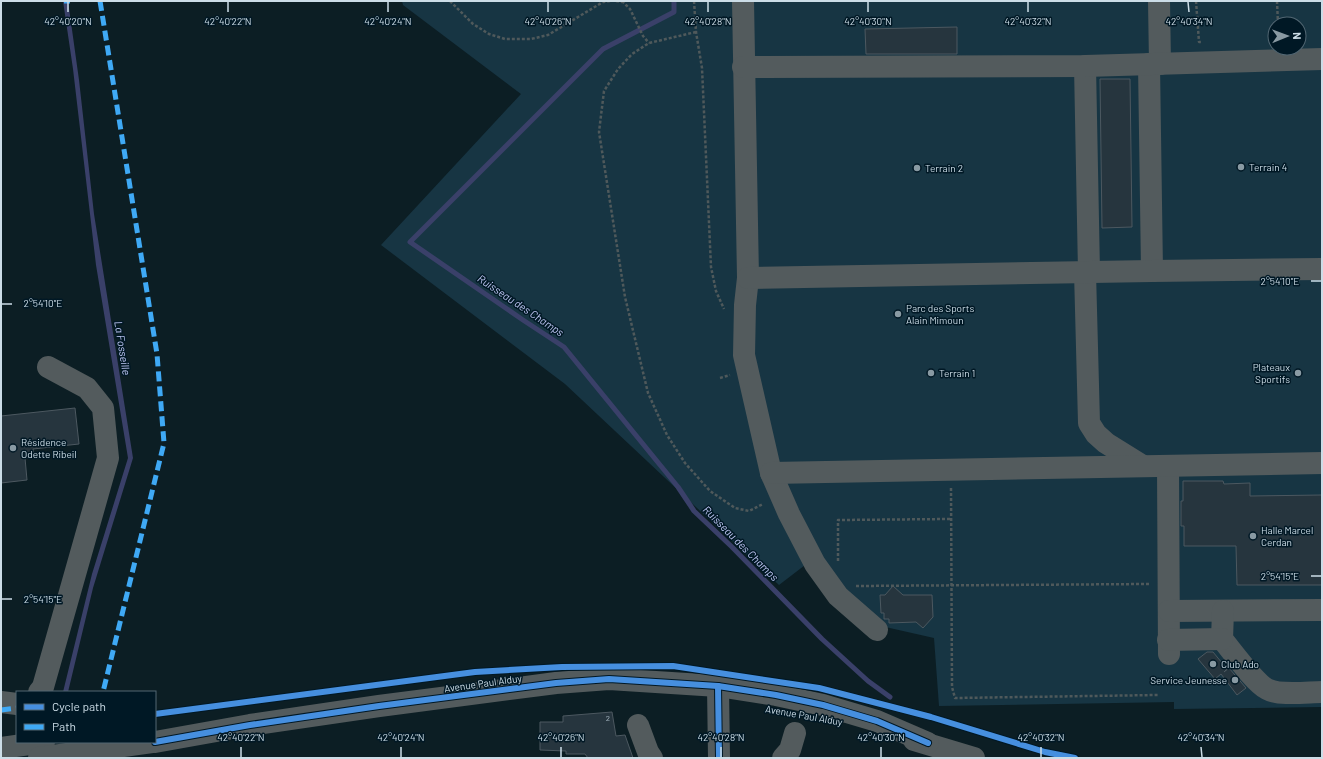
<svg xmlns="http://www.w3.org/2000/svg" width="1323" height="759" font-family="Barlow,sans-serif">
	<style>
		.pitch { fill: #173543; fill-rule: evenodd }
		.water { fill: #3a4069 }
		.lines { fill: none; stroke-linecap: round; stroke-linejoin: round }
		.stream { stroke: #3a4069; stroke-width: 5 }
		.building { fill: #26353e; stroke: #4c5860 }
		.path { stroke: #4f595b; stroke-width: 2.5; stroke-dasharray: 3 2; stroke-linecap: butt }
		.minor { stroke: #535b5d; stroke-width: 22 }
		.quiet { stroke: #3fa9f5; stroke-width: 5; stroke-dasharray: 10 5; stroke-linecap: butt }
		.cycleway-casing { stroke: #001825; stroke-width: 8 }
		.cycleway { stroke: #468fdf; stroke-width: 6 }
		.ticks { fill: none; stroke: #ccdde7; stroke-width: 1.5 }
		.poi-dot { fill: #899aa3; stroke: #001825; stroke-width: 1.5 }
		.labels { text-anchor: middle; dominant-baseline: central; stroke-width: 3; stroke-linejoin: round; paint-order: stroke }
		.number-label { font-size: 8px; fill: #a2b3bd }
		.poi-label { font-size: 10px; fill: #ccdde7; stroke: #001825; text-anchor: start }
		.street-label { font-size: 10px; fill: #ccdde7; stroke: #001825 }
		.water-label { font-size: 11px; font-style: italic; fill: #bec6f3; stroke: #001825 }
		.ticks-label { font-size: 10px; text-anchor: middle; fill: #ccdde7; stroke: #001825; stroke-width: 3; stroke-linejoin: round; paint-order: stroke }
	</style>
	<rect width="100%" height="100%" fill="#0c1e24"/>
	<path class="pitch" d="M402,1H1322V707L1174,709V702L939,706L934,638L881,626L809,562L779,585L565,384L381,245L521,94L403,5ZM1275,24H1299V48H1275Z"/>
	<polygon class="water" points="63,1 68,1 79,80 94,214 133,458 93,588 68,692 63,692 92,574 128,458 96,265 73,69"/>
	<g class="lines">
		<polyline class="stream" points="674,1 674,12 603,49 410,242 523,320 564,347 678,487 694,511 732,547 822,639 868,681 890,697"/>
	</g>
	<g class="building">
		<polygon points="957,27 957,54 866,54 865,29"/>
		<polygon points="1100,79 1130,79 1132,227 1102,228"/>
		<polygon points="75,408 79,444 33,449 34,457 25,458 27,480 1,483 1,416"/>
		<polygon points="1183,481 1223,481 1224,484 1250,483 1250,496 1322,495 1322,585 1237,585 1236,546 1184,546 1184,526 1181,526 1181,501 1183,501"/>
		<polygon points="893,586 903,595 932,595 933,617 923,628 916,622 889,623 889,619 884,619 884,613 881,613 880,595 885,595"/>
		<polygon points="1207,652 1213,652 1227,669 1224,672 1229,668 1246,688 1237,695 1221,674 1215,679 1198,659"/>
		<polygon points="612,712 616,736 625,735 633,758 588,758 585,754 566,754 566,751 540,750 540,722 563,722 563,716"/>
	</g>
	<g class="lines">
		<g class="path">
			<polyline points="450,1 473,24 489,34 505,39 531,39 548,35 603,2 610,1"/>
			<polyline points="616,1 622,2"/>
			<polyline points="622,1 630,9 643,36 649,43"/>
			<polyline points="694,1 696,32 702,68 711,267 716,291 724,309"/>
			<polyline points="1196,1 1199,42 1201,42"/>
			<polyline points="1277,1 1278,24"/>
			<polyline points="696,32 649,43 632,54 618,69 604,91 599,132 625,297 648,393 667,435 685,463 710,491 735,508 749,511 763,504"/>
			<polyline points="720,378 730,375"/>
			<polyline points="951,488 952,687 955,698 1158,695"/>
			<polyline points="838,561 838,520 951,519"/>
			<polyline points="856,586 1149,584"/>
		</g>
		<g class="minor">
			<polyline points="743,1 748,278 745,305 744,355 771,473 789,514 815,564 838,596 877,630"/>
			<polyline points="1159,1 1160,64"/>
			<polyline points="1149,64 1152,271"/>
			<polyline points="1085,66 1089,272"/>
			<polyline points="743,67 1085,66 1322,59"/>
			<polyline points="1085,272 1089,423 1096,434 1106,443 1143,466"/>
			<polyline points="748,278 1152,271 1322,269"/>
			<polyline points="1168,466 1169,654"/>
			<polyline points="771,473 1322,463"/>
			<polyline points="1169,611 1322,610"/>
			<path d="M1223,611L1222,639C1232,651 1255,683 1267,689C1279,696 1308,692 1322,692"/>
			<polyline points="1168,640 1222,639"/>
			<polyline points="718,686 719,758"/>
			<polyline points="39,692 43,687 108,458 103,408 87,388 48,367"/>
			<polyline points="1,702 17,704"/>
			<polyline points="638,725 648,752 652,758"/>
			<polyline points="914,740 974,758"/>
			<polyline points="155,742 250,725 379,706 556,683 609,679 718,686 776,695 823,705 877,721 928,743"/>
			<polyline points="1,748 44,742"/>
			<polyline points="39,758 152,742"/>
			<polyline points="783,758 790,750 795,733"/>
		</g>
		<g class="quiet">
			<polyline points="64,1 70,1"/>
			<polyline points="100,1 157,354 164,443 103,692"/>
			<polyline points="1,710 17,708"/>
		</g>
		<g class="cycleway-casing">
			<g id="cycleway">
				<polyline points="718,686 719,758"/>
				<polyline points="155,714 475,672 562,667 673,666 819,688 931,717 1045,752 1075,758"/>
				<polyline points="155,742 250,725 379,706 556,683 609,679 718,686 776,695 823,705 877,721 928,743"/>
			</g>
		</g>
		<use href="#cycleway" class="cycleway"/>
	</g>
	<path class="ticks" d="M68,2V12M228,2V12M388,2V12M548,2V12M708,2V12M868,2V12M1028,2V12M1188,2L1189,12M1311,281H1321M2,304H12M1311,576H1321M2,599H12M241,747V757M401,747V757M561,747V757M721,747V757M881,747V757M1041,747V757M1201,747L1202,757"/>
	<g class="poi-dot">
		<circle cx="1241" cy="167" r="4"/>
		<circle cx="917" cy="168" r="4"/>
		<circle cx="898" cy="314" r="4"/>
		<circle cx="931" cy="373" r="4"/>
		<circle cx="1298" cy="373" r="4"/>
		<circle cx="13" cy="448" r="4"/>
		<circle cx="1253" cy="536" r="4"/>
		<circle cx="1213" cy="664" r="4"/>
		<circle cx="1235" cy="680" r="4"/>
	</g>
	<g class="labels">
		<g class="number-label">
			<text x="608" y="718">2</text>
		</g>
		<g class="poi-label">
			<text x="1249" y="167">Terrain 4</text>
			<text x="925" y="168">Terrain 2</text>
			<text x="906" y="308">Parc des Sports<tspan x="906" dy="12">Alain Mimoun</tspan></text>
			<text x="1290" y="367" text-anchor="end">Plateaux<tspan x="1290" dy="12">Sportifs</tspan></text>
			<text x="939" y="373">Terrain 1</text>
			<text x="21" y="442">Résidence<tspan x="21" dy="12">Odette Ribeil</tspan></text>
			<text x="1261" y="530">Halle Marcel<tspan x="1261" dy="12">Cerdan</tspan></text>
			<text x="1221" y="664">Club Ado</text>
			<text x="1227" y="680" text-anchor="end">Service Jeunesse</text>
		</g>
		<g class="street-label">
			<text transform="translate(483 683) rotate(-8)">Avenue Paul Alduy</text>
			<text transform="translate(804 715) rotate(10)">Avenue Paul Alduy</text>
		</g>
		<g class="water-label">
			<text transform="translate(521 305) rotate(34)">Ruisseau des Champs</text>
			<text transform="translate(123 348) rotate(81)">La Fosseille</text>
			<text transform="translate(741 543) rotate(45)">Ruisseau des Champs</text>
		</g>
	</g>
	<g class="ticks-label">
		<text x="68" y="25">42°40'20"N</text>
		<text x="228" y="25">42°40'22"N</text>
		<text x="388" y="25">42°40'24"N</text>
		<text x="548" y="25">42°40'26"N</text>
		<text x="708" y="25">42°40'28"N</text>
		<text x="868" y="25">42°40'30"N</text>
		<text x="1028" y="25">42°40'32"N</text>
		<text x="1189" y="25">42°40'34"N</text>
		<text x="1280" y="285">2°54'10"E</text>
		<text x="43" y="307">2°54'10"E</text>
		<text x="1280" y="580">2°54'15"E</text>
		<text x="43" y="603">2°54'15"E</text>
		<text x="241" y="741">42°40'22"N</text>
		<text x="401" y="741">42°40'24"N</text>
		<text x="561" y="741">42°40'26"N</text>
		<text x="721" y="741">42°40'28"N</text>
		<text x="881" y="741">42°40'30"N</text>
		<text x="1041" y="741">42°40'32"N</text>
		<text x="1201" y="741">42°40'34"N</text>
	</g>
	<rect width="1323" height="759" fill="none" stroke="#ccdde7" stroke-width="4"/>
	<rect x="16" y="691" width="140" height="52" fill="#001825" stroke="#526773"/>
	<rect x="24" y="704" width="20" height="6" fill="#468fdf" stroke="#526773"/>
	<text x="52" y="711" font-size="12" fill="#ccdde7">Cycle path</text>
	<rect x="24" y="724" width="20" height="6" fill="#3fa9f5" stroke="#526773"/>
	<text x="52" y="731" font-size="12" fill="#ccdde7">Path</text>
	<g transform="translate(1287 36) rotate(89)"><circle r="19" fill="#001825" stroke="#526773"/>
	<path d="M0-3L7 15L0 10L-7 15Z" fill="#899aa3"/>
	<text y="-6" font-size="11" font-weight="bold" text-anchor="middle" fill="#ccdde7">N</text>
	</g>
</svg>
